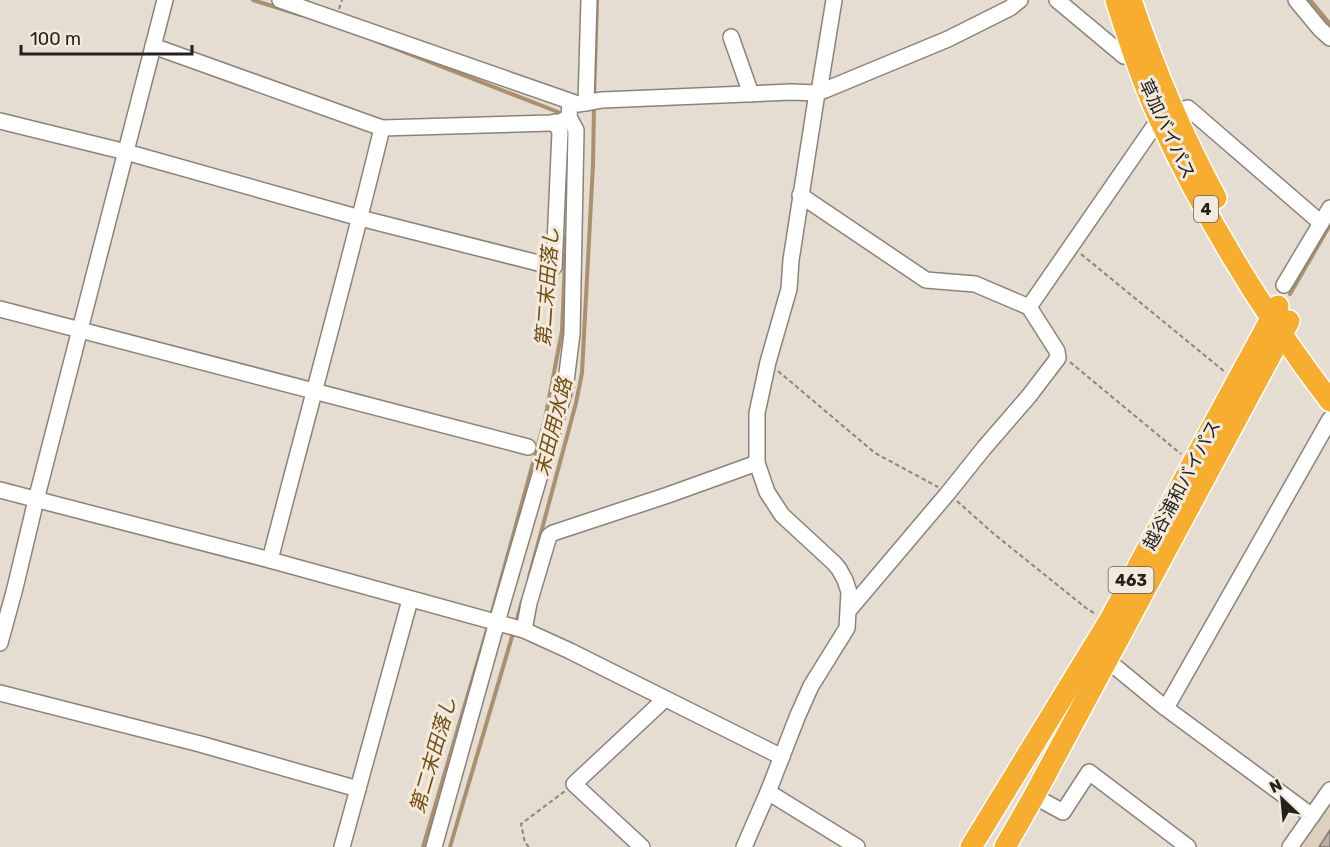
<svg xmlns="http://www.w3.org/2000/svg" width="1330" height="847" font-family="Rubik,'Noto Sans JP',sans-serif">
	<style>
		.built { fill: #ddd0bf }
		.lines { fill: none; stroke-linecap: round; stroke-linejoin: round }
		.stream { stroke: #aa906d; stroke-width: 4 }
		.building { fill: #b8afa4; stroke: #817a73; stroke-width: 1.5 }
		.minor-casing { stroke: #8b8379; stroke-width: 18 }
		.highway-casing { stroke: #fff; stroke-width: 24 }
		.path { stroke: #8b857c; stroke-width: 2; stroke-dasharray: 4.5 3; stroke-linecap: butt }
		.minor { stroke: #fff; stroke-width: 15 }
		.highway { stroke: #f7ad30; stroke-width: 21 }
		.labels { text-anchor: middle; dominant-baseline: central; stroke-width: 6; stroke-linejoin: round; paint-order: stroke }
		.shield { fill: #f3eade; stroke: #625d56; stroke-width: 1.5 }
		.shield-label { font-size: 16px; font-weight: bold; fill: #24211c }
		.street-label { font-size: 18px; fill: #24211c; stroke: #f3eade }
		.water-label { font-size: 20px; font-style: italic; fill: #724d10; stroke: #f3eade }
	</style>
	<rect width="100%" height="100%" fill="#e5ddd1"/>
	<polygon class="built" points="1330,800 1330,847 1298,847"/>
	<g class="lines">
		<g class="stream">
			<polyline points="253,0 301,15"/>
			<polyline points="1310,0 1330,24"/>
			<polyline points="376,41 558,112 562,118"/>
			<polyline points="594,98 597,0"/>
			<polyline points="1290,294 1330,225"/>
			<polyline points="529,577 576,403 582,373 593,165 594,106"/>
			<polyline points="491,616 545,419 562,331 566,236"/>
			<polyline points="516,623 522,601"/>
			<polyline points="423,847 489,623"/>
			<polyline points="450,847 514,630"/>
		</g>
	</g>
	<polygon class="building" points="1330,830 1330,847 1319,847"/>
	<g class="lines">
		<g class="minor-casing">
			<g id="minor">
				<polyline points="280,0 578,104 602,100 791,92 817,93 825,90 948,39 1010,8 1020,0"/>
				<polyline points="1057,0 1124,56 1133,52"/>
				<polyline points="1296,0 1320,29 1330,38"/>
				<polyline points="731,37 751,94"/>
				<polyline points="153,46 382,128 551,123 560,122 564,120"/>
				<polyline points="819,92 834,0"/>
				<polyline points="586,103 589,0"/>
				<polyline points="1173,112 1188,108 1321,223"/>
				<polyline points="0,121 126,152 360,218 554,267 560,132 555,122"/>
				<polyline points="800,195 926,280 975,284 1029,307 1057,351 1058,358 1029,396 984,448 948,493 849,610"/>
				<polyline points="1284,285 1330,208"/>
				<polyline points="1029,307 1159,119"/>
				<polyline points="0,309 528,447"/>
				<polyline points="0,490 270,560 524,630 570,651 782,757"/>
				<path d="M270,560C307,416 347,273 382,128"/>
				<polyline points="524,630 529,603 549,536 553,533 668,495 757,463"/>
				<polyline points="0,643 15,588 36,500 165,0"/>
				<polyline points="1107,660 1163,706 1312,816"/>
				<polyline points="0,693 200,744 358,789"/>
				<polyline points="1166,708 1330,419"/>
				<polyline points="768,792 857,847"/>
				<polyline points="1034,796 1063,812 1089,772 1188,847"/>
				<polyline points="342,847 410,600"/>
				<polyline points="434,847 497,622 565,389 572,334 576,130 569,117 570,102"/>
				<polyline points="642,847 574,784 665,699"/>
				<polyline points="744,847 768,792 798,715 811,686 847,628 849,592 845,580 839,569 834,563 782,515 767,492 757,463 757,413 768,362 789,289 791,260 817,93"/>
				<polyline points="1290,847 1330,790"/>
			</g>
		</g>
		<g class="highway-casing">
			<g id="highway">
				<path d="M1116,0C1129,40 1142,82 1160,120C1206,220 1264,314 1330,401"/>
				<path d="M1131,0C1154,68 1182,135 1216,198"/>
				<polyline points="971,847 1111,618 1204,442 1278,306"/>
				<polyline points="1005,847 1034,796 1289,321"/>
			</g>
		</g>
		<g class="path">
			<polyline points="339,9 342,0"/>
			<polyline points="1081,254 1225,372"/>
			<polyline points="1070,362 1181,454"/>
			<polyline points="778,371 875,453 938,487"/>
			<polyline points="957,501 994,534 1086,608 1094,613"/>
			<polyline points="529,847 525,843 521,824 565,791"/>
		</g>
		<use href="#minor" class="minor"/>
		<use href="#highway" class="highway"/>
	</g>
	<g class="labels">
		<g class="shield">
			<rect x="1194" y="196" width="24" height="26" rx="4.5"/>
			<rect x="1108.5" y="567" width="45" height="26" rx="4.5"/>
		</g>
		<g class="shield-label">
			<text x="1206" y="209">4</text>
			<text x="1131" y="580">463</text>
		</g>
		<g class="street-label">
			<text transform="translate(1167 129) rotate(65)">草加バイパス</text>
			<text transform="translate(1182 485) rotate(-62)">越谷浦和バイパス</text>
		</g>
		<g class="water-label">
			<text transform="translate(547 287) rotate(-86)">第二末田落し</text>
			<text transform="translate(553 427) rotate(-76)">末田用水路</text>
			<text transform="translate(433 755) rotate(-74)">第二末田落し</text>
		</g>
	</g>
	<g transform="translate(1282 799) rotate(334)" stroke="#f3eade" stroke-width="4.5" paint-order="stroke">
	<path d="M0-4.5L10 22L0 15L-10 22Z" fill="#24211c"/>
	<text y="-9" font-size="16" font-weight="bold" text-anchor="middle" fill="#24211c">N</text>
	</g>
	<path d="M21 45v9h171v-9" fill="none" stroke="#24211c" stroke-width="3"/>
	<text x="30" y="45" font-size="18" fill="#24211c" stroke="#f3eade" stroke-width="4.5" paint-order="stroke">100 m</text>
</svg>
